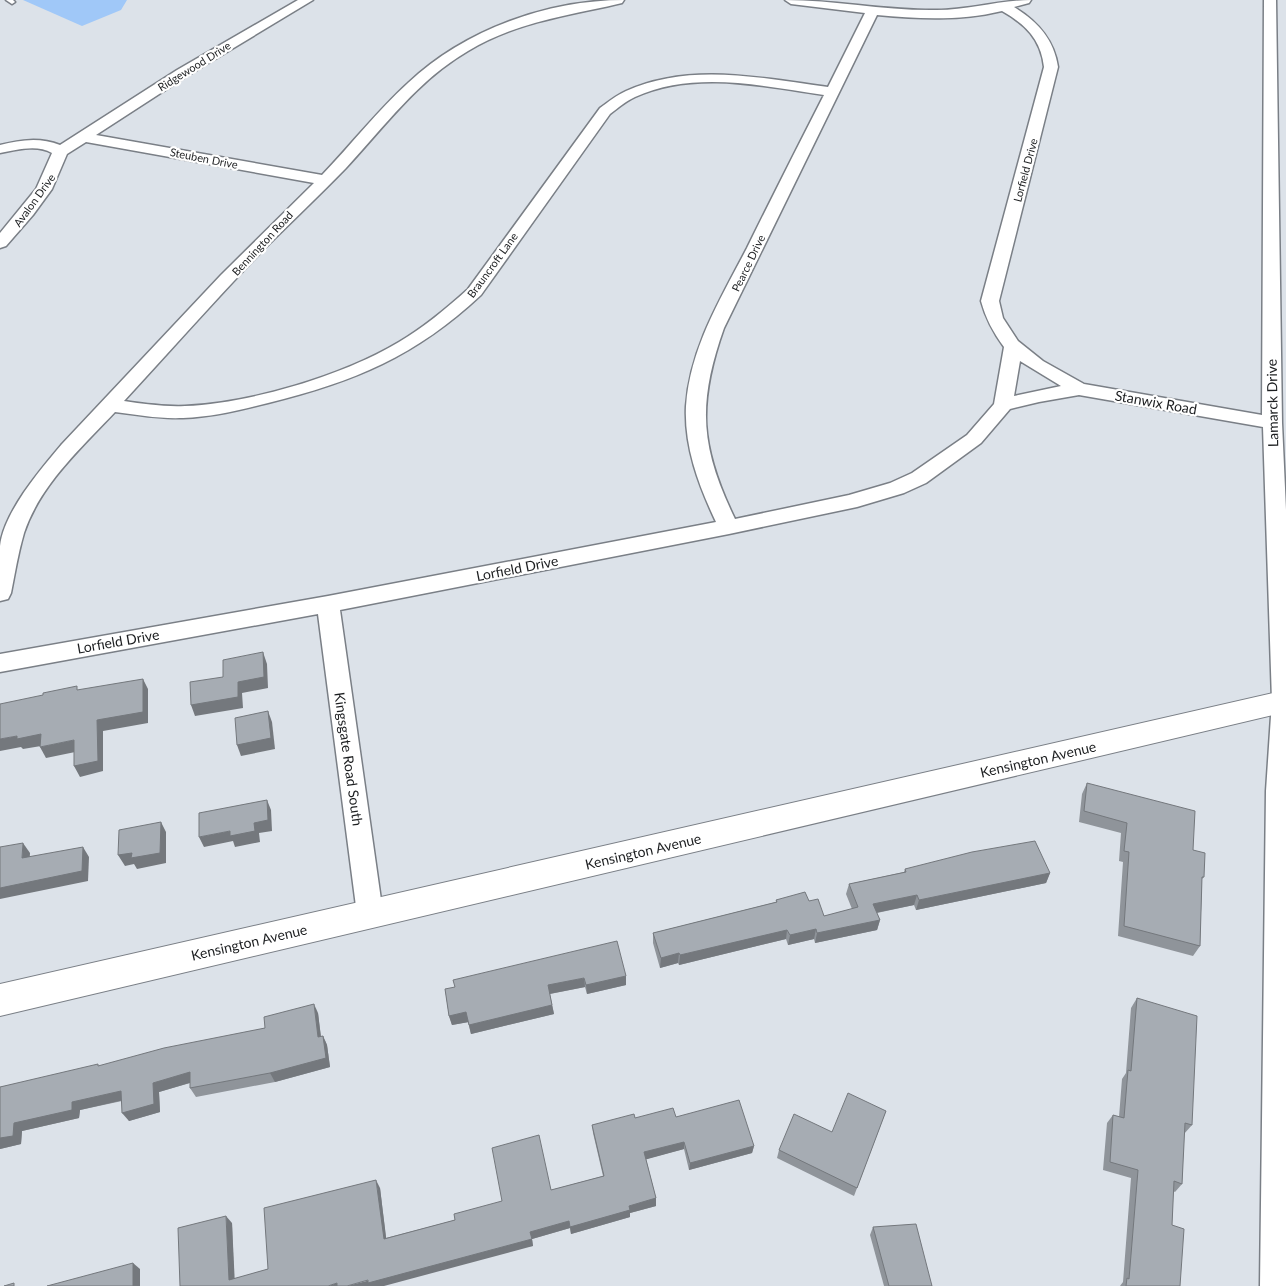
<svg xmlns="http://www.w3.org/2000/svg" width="1286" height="1286" font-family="Lato,sans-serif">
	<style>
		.green { fill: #a0c8f8 }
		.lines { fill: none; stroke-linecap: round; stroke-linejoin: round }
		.service-casing { stroke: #7a7f86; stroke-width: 3 }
		.minor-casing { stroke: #7a7f86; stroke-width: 3 }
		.tertiary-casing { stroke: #7a7f86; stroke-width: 2 }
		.service { fill: #fff; fill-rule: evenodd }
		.minor { fill: #fff; fill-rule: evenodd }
		.tertiary { fill: #fff; fill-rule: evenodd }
		.wall { fill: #8f949a }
		.shaded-wall { fill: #74787d }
		.building { fill: #a6acb3; stroke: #74787d }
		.labels { text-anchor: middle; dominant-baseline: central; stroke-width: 4.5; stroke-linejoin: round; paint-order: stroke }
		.far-street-label { font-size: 11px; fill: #1c1e20; stroke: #fff }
		.street-label { font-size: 14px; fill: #1c1e20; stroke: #fff }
	</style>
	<rect width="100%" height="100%" fill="#dce2e9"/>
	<polygon class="green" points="23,0 127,0 121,10 82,26"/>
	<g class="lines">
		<g class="service-casing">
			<polygon id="service" points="6,0 13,0 15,2 12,4"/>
		</g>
		<g class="minor-casing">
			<path id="minor" d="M298,0H313L187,76L96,135L322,175C351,145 377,111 408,83C464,30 547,0 624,0L622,3C568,16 518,21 468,51C418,80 385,126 346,168C320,195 292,221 265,248C217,298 171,350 124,401C144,404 165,407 185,406C251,403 342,376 399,342C424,327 446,309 468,289L600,108C608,102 617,95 626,91C690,62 761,78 828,87L865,13L791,4L785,0C836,0 886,11 937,10C969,10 1000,0 1031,0L1029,3L1014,7C1037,21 1054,39 1058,67L999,301L1003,318L1018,341L1043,361L1084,384L1262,415L1264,0H1276L1282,423L1286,510V1286H1260L1266,791L1272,701L1263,427L1079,395L1039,402L1010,409L981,443L926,483L904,493L857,507L729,534L340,610L383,914L379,922L370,926L361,922L357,914L318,614L0,672V654L328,596L716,522C699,486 684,447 686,406C690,348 721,298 747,248C772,197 798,146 824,95C763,86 694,70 635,97C626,101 618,108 610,114L481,295C416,356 354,382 268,403C240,410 212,417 183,418C160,419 137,415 115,412C81,448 40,485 24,533C18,553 15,573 11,593L8,599L0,601C0,583 0,564 0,546C4,512 40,470 62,444L221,275L314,183L86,142L67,154L52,189L33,215L6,246L0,248V233L36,189L52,153C37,144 16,150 0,153V145C20,140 40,137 60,145L177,70ZM1002,11C1025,24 1041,39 1044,67L981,301C986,319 993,332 1004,347L994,404L967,435L912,473L890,483L849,495L735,519C700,447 697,404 724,328L877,15C918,19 961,21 1002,11ZM1020,361L1061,386L1014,396Z"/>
		</g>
		<g class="tertiary-casing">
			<polygon id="tertiary" points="1286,690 1286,712 0,1016 0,984"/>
		</g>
		<use href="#service" class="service"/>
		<use href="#minor" class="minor"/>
		<use href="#tertiary" class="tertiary"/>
	</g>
	<g class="wall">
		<polygon points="1087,783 1193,850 1204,877 1202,879 1200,946 1193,956 1118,936 1123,862 1119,861 1121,833 1079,822 1082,794"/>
		<polygon points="905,869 1050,873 1046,883 916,910 914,905 877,913 880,920 877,930 815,943 814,939 788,945 786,939 679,965 678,963 660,968 653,943 653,933 776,902 776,900 809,901 824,916 852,909 846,894 849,884 904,872"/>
		<polygon points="626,976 626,985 587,994 585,987 550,994 554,1014 471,1034 468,1022 452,1025 449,1016 445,989"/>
		<polygon points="1137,998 1192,1125 1184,1134 1182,1184 1175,1192 1173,1191 1172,1225 1180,1286 1120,1286 1123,1282 1131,1178 1103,1170 1107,1123 1113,1115 1119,1117 1122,1079 1126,1073 1131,1008"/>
		<polygon points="318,1013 321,1037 323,1036 327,1045 330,1067 275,1082 196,1097 190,1088 190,1083 159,1092 160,1112 129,1121 122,1101 80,1110 79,1118 22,1131 21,1144 0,1149 0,1087 100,1066 265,1028"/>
		<polygon points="886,1111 854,1196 777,1158 779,1150 832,1132"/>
		<polygon points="676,1117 754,1146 752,1153 689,1170 684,1149 646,1159 656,1198 656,1206 630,1213 630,1217 571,1234 570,1228 532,1239 533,1246 180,1286 232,1223 234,1279 268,1269 380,1188 386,1238 455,1220 551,1190 603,1176 593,1133 592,1125 635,1118"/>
		<polygon points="873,1227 932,1286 884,1286 870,1235"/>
	</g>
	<g class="shaded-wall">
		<polygon points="263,652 267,664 268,688 242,693 243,708 195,716 191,705 238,682"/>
		<polygon points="143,679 148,689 148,723 103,731 103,771 80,777 74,766 97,720"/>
		<polygon points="268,711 272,722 275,749 241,756 237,745"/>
		<polygon points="41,734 47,745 23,749 21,747 0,751 0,739 17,736"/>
		<polygon points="74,740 80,751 46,758 40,747"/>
		<polygon points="267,800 271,810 272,831 259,833 260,842 235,847 233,841 204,847 199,837 230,831 254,823"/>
		<polygon points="161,822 166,832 166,863 137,869 134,864 125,866 118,855"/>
		<polygon points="23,843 30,853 29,869 22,858"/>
		<polygon points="83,847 89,857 88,881 0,899 0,888"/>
		<polygon points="1050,873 1046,883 916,910 919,900"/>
		<polygon points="917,895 914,905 870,914 873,904"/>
		<polygon points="880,920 877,930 815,943 817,933"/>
		<polygon points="816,929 814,939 788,945 790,935"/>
		<polygon points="787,930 786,939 679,965 680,955"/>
		<polygon points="679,953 678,963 660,968 661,958"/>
		<polygon points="626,976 626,985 587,994 586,985"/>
		<polygon points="584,978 585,987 549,994 548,985"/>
		<polygon points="314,1004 318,1013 322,1046 318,1037"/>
		<polygon points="552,1005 554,1014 471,1034 469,1025"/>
		<polygon points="466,1012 469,1022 452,1025 449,1016"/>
		<polygon points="323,1036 327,1045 330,1067 275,1082 270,1073"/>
		<polygon points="190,1072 196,1081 159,1092 160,1112 129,1121 122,1113 153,1083"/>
		<polygon points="121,1091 128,1099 80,1110 79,1118 22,1131 21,1144 0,1149 0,1138 14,1123 72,1102"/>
		<polygon points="684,1142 684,1149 644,1160 644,1152"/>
		<polygon points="754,1146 752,1153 689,1170 690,1163"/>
		<polygon points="376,1180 380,1188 387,1245 384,1239"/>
		<polygon points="656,1198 656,1206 630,1213 630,1217 571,1234 570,1227 629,1206"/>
		<polygon points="226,1216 232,1223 235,1286 229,1280"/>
		<polygon points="569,1221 570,1228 532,1239 530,1232"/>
		<polygon points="532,1239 533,1246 384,1286 347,1286"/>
		<polygon points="133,1263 140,1269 140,1286 133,1286"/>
		<polygon points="337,1283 339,1286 328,1286"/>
	</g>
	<g class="building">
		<polygon points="263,652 264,677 238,682 238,697 191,705 190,682 223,677 223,660"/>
		<polygon points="143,679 143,712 97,720 98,761 74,766 74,740 40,747 41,734 17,739 17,736 0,739 0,704 43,695 43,693 77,686 77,690"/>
		<polygon points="268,711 271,738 237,745 235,718"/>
		<polygon points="1087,783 1195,811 1193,850 1205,853 1204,877 1202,877 1200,946 1124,926 1129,852 1124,851 1127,823 1084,811"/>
		<polygon points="267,800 268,820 254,823 255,831 230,836 230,831 199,837 199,813"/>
		<polygon points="161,822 160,853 131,858 132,853 118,855 119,830"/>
		<polygon points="1035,841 1050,873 919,900 917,895 873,904 880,920 817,933 816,929 790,935 787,930 680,955 679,953 661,958 653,933 777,902 776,900 805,892 809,901 818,899 824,916 858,907 849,884 906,872 905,869 972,852"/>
		<polygon points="23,843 22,858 83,847 82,871 0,888 0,847"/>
		<polygon points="617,941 626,976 586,985 584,978 548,985 552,1005 469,1025 466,1012 449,1016 445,989 455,987 453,980"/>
		<polygon points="1137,998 1197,1016 1192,1125 1185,1123 1182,1184 1174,1181 1172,1225 1184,1229 1180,1286 1126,1286 1127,1278 1129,1279 1138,1170 1110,1162 1113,1115 1124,1118 1128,1070 1131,1071"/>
		<polygon points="314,1004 318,1037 323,1036 326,1058 270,1073 190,1088 190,1072 153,1083 154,1104 122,1113 121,1091 72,1102 72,1110 14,1123 13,1136 0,1138 0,1087 98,1064 98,1066 164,1048 265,1028 264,1017"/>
		<polygon points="848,1093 886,1111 857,1188 779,1150 794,1114 832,1132"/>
		<polygon points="739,1100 754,1146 690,1163 684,1142 644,1152 656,1198 629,1206 630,1210 570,1227 569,1221 530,1232 532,1239 368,1283 368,1280 347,1286 337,1286 337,1283 328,1286 180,1286 178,1228 226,1216 229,1280 268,1269 264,1208 376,1180 384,1239 455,1220 454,1214 502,1201 492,1148 539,1135 551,1190 604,1176 592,1125 634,1114 635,1118 673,1108 676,1117"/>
		<polygon points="916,1224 932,1286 889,1286 873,1227"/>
		<polygon points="133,1263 133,1286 47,1286"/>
		<polygon points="14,1283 14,1286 4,1286"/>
	</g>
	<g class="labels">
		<g class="far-street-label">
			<text transform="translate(194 66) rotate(-32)">Ridgewood Drive</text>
			<text transform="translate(204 158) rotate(11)">Steuben Drive</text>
			<text transform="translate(1025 170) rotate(-75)">Lorfield Drive</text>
			<text transform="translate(34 200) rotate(-54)">Avalon Drive</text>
			<text transform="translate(262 243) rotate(-47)">Bennington Road</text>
			<text transform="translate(748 263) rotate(-64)">Pearce Drive</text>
			<text transform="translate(492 265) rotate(-54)">Brauncroft Lane</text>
		</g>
		<g class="street-label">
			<text transform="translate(1156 402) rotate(10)">Stanwix Road</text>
			<text transform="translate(1272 403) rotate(-91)">Lamarck Drive</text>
			<text transform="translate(517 568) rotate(-11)">Lorfield Drive</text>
			<text transform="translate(118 641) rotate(-10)">Lorfield Drive</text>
			<text transform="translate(349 759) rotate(82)">Kingsgate Road South</text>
			<text transform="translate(1038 759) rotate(-13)">Kensington Avenue</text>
			<text transform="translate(643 851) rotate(-13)">Kensington Avenue</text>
			<text transform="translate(249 942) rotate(-13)">Kensington Avenue</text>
		</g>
	</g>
</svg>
